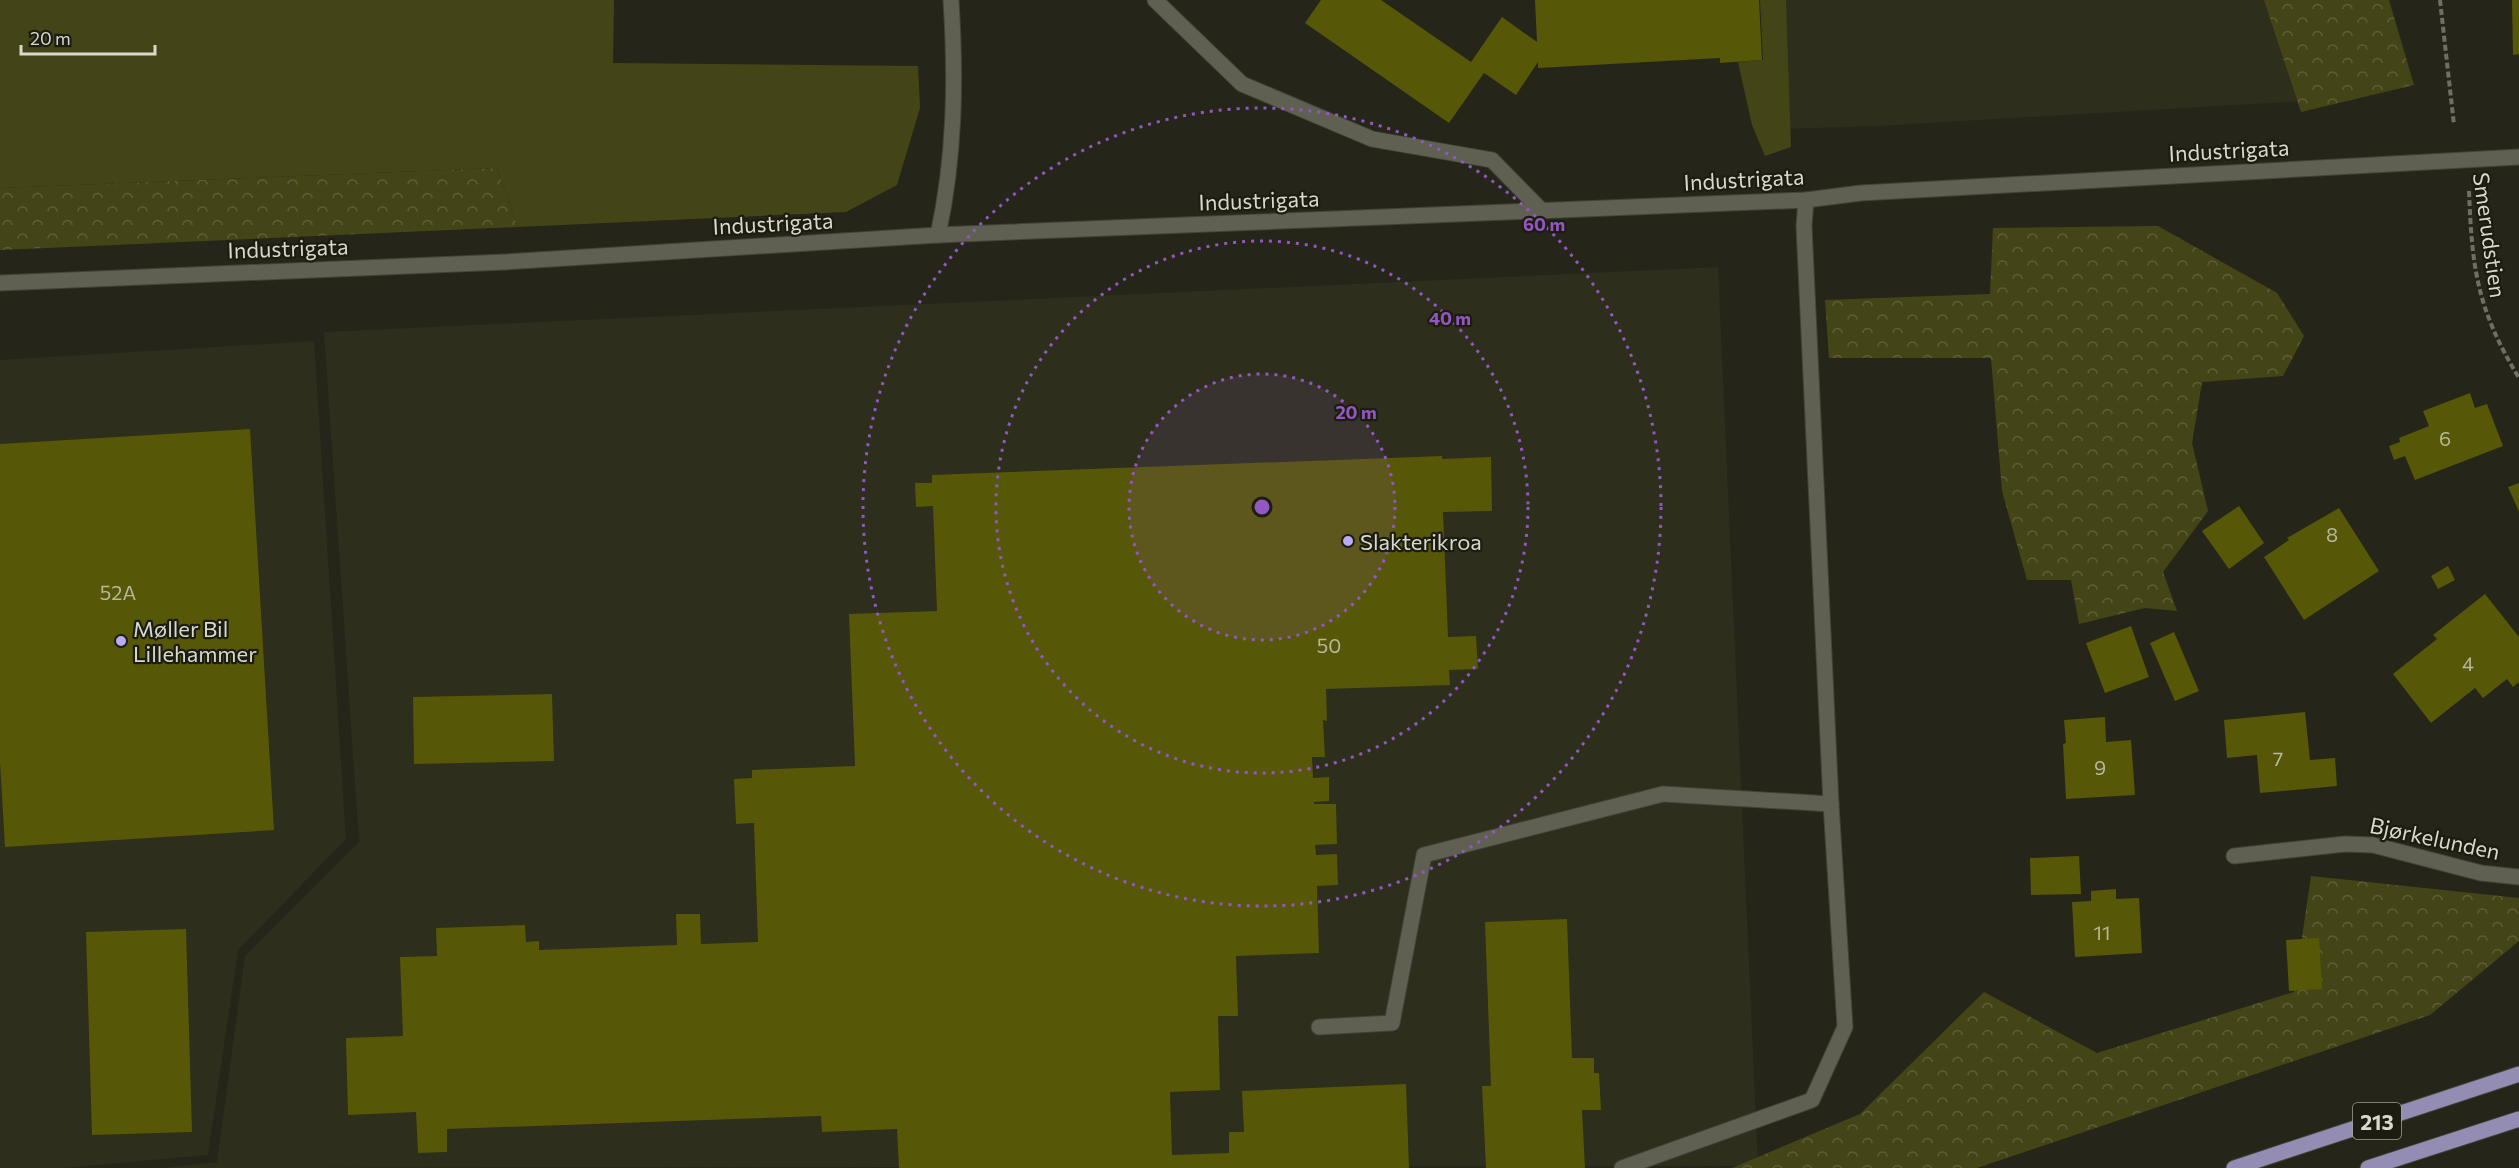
<svg xmlns="http://www.w3.org/2000/svg" width="2519" height="1168" font-family="Commissioner,sans-serif">
	<style>
		.built { fill: #2d2e1b }
		.green { fill: #444517 }
		.forest { fill: url(#forest-crowns) }
		.building { fill: #565707 }
		.lines { fill: none; stroke-linecap: round; stroke-linejoin: round }
		.service-casing { stroke: #424339; stroke-width: 17 }
		.minor-casing { stroke: #424339; stroke-width: 17 }
		.primary-casing { stroke: #424339; stroke-width: 17 }
		.path { stroke: #6f7064; stroke-width: 4; stroke-dasharray: 6 3; stroke-linecap: butt }
		.service { stroke: #5f6051; stroke-width: 15 }
		.minor { stroke: #5f6051; stroke-width: 15 }
		.primary { stroke: #948db3; stroke-width: 15 }
		.ring { fill: none; stroke: #9257c3; stroke-width: 3; stroke-dasharray: 3 6 }
		.poi-dot { fill: #b9abf7; stroke: #1c1c10; stroke-width: 2 }
		.labels { text-anchor: middle; dominant-baseline: central; stroke-width: 4.5; stroke-linejoin: round; paint-order: stroke }
		.number-label { font-size: 20px; fill: #b7b89d }
		.shield { fill: #1c1c10; stroke: #9fa096; stroke-width: 1.5 }
		.shield-label { font-size: 21px; font-weight: bold; fill: #d7d8cf }
		.street-label { font-size: 22px; fill: #d7d8cf; stroke: #1c1c10 }
		.poi-label { font-size: 22px; fill: #d7d8cf; stroke: #1c1c10; text-anchor: start }
		.centre { fill: #9257c3; stroke: #1c1c10; stroke-width: 3 }
		.ring-label { font-size: 18px; text-anchor: middle; font-weight: bold; fill: #9257c3; stroke: #1c1c10; stroke-width: 4.5; stroke-linejoin: round; paint-order: stroke }
	</style>
	<defs>
		<pattern id="forest-crowns" width="20" height="18" patternUnits="userSpaceOnUse" patternTransform="scale(1.5)"><rect width="20" height="18" fill="#444517"/><path d="M2 6a3 3 0 1 1 6 0M12 15a3 3 0 1 1 6 0" fill="none" stroke="#5e5f38"/></pattern>
	</defs>
	<rect width="100%" height="100%" fill="#252619"/>
	<g class="built">
		<polygon points="1778,0 2289,0 2320,100 1879,126 1781,129"/>
		<polygon points="1718,267 1758,1166 162,1168 217,1162 245,956 359,842 324,332"/>
		<polygon points="314,341 346,839 238,950 208,1155 65,1168 0,1168 0,360"/>
	</g>
	<g class="green">
		<polygon points="0,0 614,0 613,63 918,66 920,108 897,185 846,212 518,227 497,168 0,188"/>
		<polygon points="1760,0 1786,0 1791,147 1765,156 1752,125 1738,62 1763,60"/>
	</g>
	<g class="forest">
		<polygon points="2264,0 2389,0 2414,85 2301,112"/>
		<polygon points="497,168 518,227 0,250 0,188"/>
		<polygon points="2158,226 2277,293 2304,336 2283,376 2202,382 2192,443 2208,511 2163,572 2177,611 2145,608 2079,624 2071,580 2027,580 2002,491 1991,358 1829,358 1825,300 1990,294 1993,228"/>
		<polygon points="2311,876 2519,898 2519,941 2430,1015 1977,1168 1732,1168 1860,1114 1984,992 2097,1053 2294,992"/>
	</g>
	<g class="building">
		<polygon points="1321,0 1381,0 1471,62 1502,17 1537,42 1535,0 1759,0 1762,60 1720,63 1720,58 1538,68 1538,62 1516,95 1484,73 1449,123 1305,23"/>
		<polygon points="2512,0 2519,0 2519,54 2513,55"/>
		<polygon points="2470,393 2475,408 2487,404 2503,446 2415,480 2405,456 2394,460 2389,446 2400,442 2399,438 2429,426 2423,411"/>
		<polygon points="250,429 274,830 5,847 0,762 0,444"/>
		<polygon points="1442,456 1442,459 1491,457 1492,511 1443,512 1448,637 1476,636 1478,669 1449,670 1450,685 1326,689 1327,721 1323,720 1325,757 1312,757 1313,778 1329,777 1329,801 1314,802 1314,804 1336,804 1337,844 1315,845 1316,855 1337,854 1338,885 1317,886 1319,953 1236,956 1238,1016 1218,1016 1220,1090 1170,1092 1172,1155 1229,1153 1229,1132 1244,1132 1242,1091 1406,1084 1409,1168 899,1168 897,1129 822,1132 821,1116 447,1129 447,1152 418,1153 416,1112 348,1115 346,1038 403,1036 400,957 437,956 436,928 525,925 526,942 539,941 539,950 677,945 676,914 700,914 701,944 758,942 754,823 736,824 734,779 752,778 752,770 855,766 849,614 937,611 933,506 916,507 915,483 932,483 932,475"/>
		<polygon points="2519,483 2519,512 2508,487"/>
		<polygon points="2239,506 2264,543 2229,569 2202,531"/>
		<polygon points="2339,508 2379,571 2304,620 2264,557 2289,540 2287,538"/>
		<polygon points="2448,566 2455,580 2438,589 2431,576"/>
		<polygon points="2485,594 2519,637 2519,682 2513,687 2507,679 2483,698 2475,688 2431,723 2393,674 2437,639 2433,635"/>
		<polygon points="2131,626 2149,677 2105,693 2086,643"/>
		<polygon points="2174,632 2199,691 2175,701 2150,643"/>
		<polygon points="552,694 554,761 414,764 413,697"/>
		<polygon points="2305,712 2310,760 2335,758 2337,786 2260,793 2257,755 2227,758 2224,720"/>
		<polygon points="2105,717 2106,742 2131,740 2135,795 2066,799 2063,744 2066,743 2064,720"/>
		<polygon points="2079,856 2081,894 2031,895 2030,858"/>
		<polygon points="2116,889 2116,899 2139,898 2142,953 2075,957 2072,902 2091,901 2091,891"/>
		<polygon points="1567,919 1572,1058 1594,1058 1594,1073 1599,1073 1601,1110 1582,1110 1585,1168 1486,1168 1482,1086 1491,1086 1485,922"/>
		<polygon points="186,929 192,1132 92,1135 86,932"/>
		<polygon points="2319,938 2322,989 2289,991 2286,940"/>
	</g>
	<g class="lines">
		<g class="service-casing">
			<g id="service">
				<polyline points="1155,0 1242,84 1372,139 1492,160 1542,211"/>
				<polyline points="1319,1027 1392,1023 1424,855 1663,794 1831,804"/>
				<polyline points="1622,1168 1812,1100 1845,1027 1831,804 1804,226 1806,200"/>
			</g>
		</g>
		<g class="minor-casing">
			<g id="minor">
				<path d="M938,235C955,157 956,79 951,0"/>
				<polyline points="0,283 505,262 938,235 1806,200 1861,193 2519,157"/>
				<polyline points="2234,856 2345,844 2373,845 2481,873 2519,877"/>
			</g>
		</g>
		<g class="primary-casing">
			<g id="primary">
				<polyline points="2234,1168 2519,1074"/>
				<polyline points="2368,1168 2519,1119"/>
			</g>
		</g>
		<g class="path">
			<polyline points="2440,0 2454,125"/>
			<path d="M2469,191C2472,269 2477,309 2519,378"/>
		</g>
		<use href="#service" class="service"/>
		<use href="#minor" class="minor"/>
		<use href="#primary" class="primary"/>
	</g>
	<circle cx="1262" cy="507" r="133" fill="#9257c3" fill-opacity=".12"/>
	<g class="ring">
		<circle cx="1262" cy="507" r="133"/>
		<circle cx="1262" cy="507" r="266"/>
		<circle cx="1262" cy="507" r="399"/>
	</g>
	<g class="poi-dot">
		<circle cx="1348" cy="541" r="6"/>
		<circle cx="121" cy="641" r="6"/>
	</g>
	<g class="labels">
		<g class="number-label">
			<text x="2445" y="438">6</text>
			<text x="2332" y="534">8</text>
			<text x="118" y="592">52A</text>
			<text x="1329" y="645">50</text>
			<text x="2468" y="663">4</text>
			<text x="2278" y="758">7</text>
			<text x="2100" y="767">9</text>
			<text x="2102" y="932">11</text>
		</g>
		<rect class="shield" x="2353" y="1103" width="48" height="36" rx="4.5"/>
		<g class="shield-label">
			<text x="2377" y="1121">213</text>
		</g>
		<g class="street-label">
			<text transform="translate(2229 150) rotate(-3)">Industrigata</text>
			<text transform="translate(1744 179) rotate(-3)">Industrigata</text>
			<text transform="translate(1259 200) rotate(-2)">Industrigata</text>
			<text transform="translate(773 223) rotate(-3)">Industrigata</text>
			<text transform="translate(2490 235) rotate(82)">Smerudstien</text>
			<text transform="translate(288 248) rotate(-2)">Industrigata</text>
			<text transform="translate(2435 838) rotate(12)">Bjørkelunden</text>
		</g>
		<g class="poi-label">
			<text x="1360" y="541">Slakterikroa</text>
			<text x="133" y="628">Møller Bil<tspan x="133" dy="25">Lillehammer</tspan></text>
		</g>
	</g>
	<circle cx="1262" cy="507" r="9" class="centre"/>
	<g class="ring-label">
		<text x="1544" y="231">60 m</text>
		<text x="1450" y="325">40 m</text>
		<text x="1356" y="419">20 m</text>
	</g>
	<path d="M21 45v9h134v-9" fill="none" stroke="#d7d8cf" stroke-width="3"/>
	<text x="30" y="45" font-size="18" fill="#d7d8cf" stroke="#1c1c10" stroke-width="4.5" paint-order="stroke">20 m</text>
</svg>
